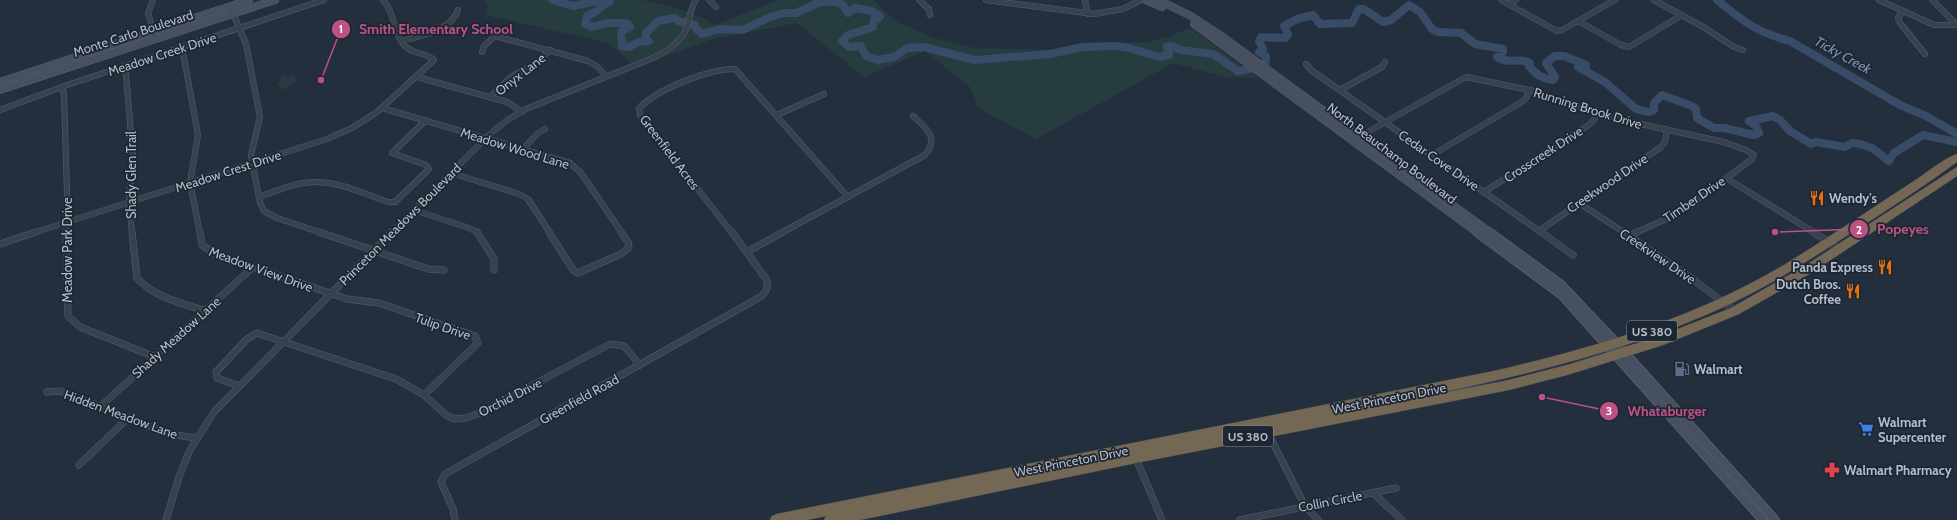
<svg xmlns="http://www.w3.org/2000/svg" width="1957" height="520" font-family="Cabin,sans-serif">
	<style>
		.green { fill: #263c3f }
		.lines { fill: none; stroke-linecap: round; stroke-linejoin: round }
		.river { stroke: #394c67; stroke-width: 8 }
		.street-far1-casing { stroke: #565f6c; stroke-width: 6 }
		.street-casing { stroke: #565f6c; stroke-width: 7 }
		.secondary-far1-casing { stroke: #565f6c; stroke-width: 8 }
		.secondary-casing { stroke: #565f6c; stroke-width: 10 }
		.highway-casing { stroke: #434c59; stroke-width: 1 }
		.street-far1 { stroke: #38414e; stroke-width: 5 }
		.street { stroke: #38414e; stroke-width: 6 }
		.secondary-far1 { stroke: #465061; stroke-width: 7 }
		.secondary { stroke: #465061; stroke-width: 8 }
		.highway { fill: #746855; fill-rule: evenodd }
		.labels { text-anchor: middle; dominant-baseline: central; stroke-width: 3.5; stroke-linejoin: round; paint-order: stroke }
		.shield { fill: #1d2633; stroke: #878f9c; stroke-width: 1 }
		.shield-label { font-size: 12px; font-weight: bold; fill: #b4bcc9 }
		.street-label { font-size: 13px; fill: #b4bcc9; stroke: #1d2633 }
		.poi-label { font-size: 13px; font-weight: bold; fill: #b4bcc9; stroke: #1d2633; text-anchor: start }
		.water-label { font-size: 14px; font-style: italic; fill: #7c92b1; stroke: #1d2633 }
		.leader { fill: none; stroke: #bd5182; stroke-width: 1.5 }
		.callout-dot { fill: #bd5182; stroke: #1d2633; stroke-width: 1.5 }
		.mark-label { font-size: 12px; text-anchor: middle; font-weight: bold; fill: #fff }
		.callout-label { font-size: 14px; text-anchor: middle; font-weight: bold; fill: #bd5182; stroke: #1d2633; stroke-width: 3.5; stroke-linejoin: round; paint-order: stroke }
	</style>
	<rect width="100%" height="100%" fill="#242f3e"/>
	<g class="green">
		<path d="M485,0H641C668,5 692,11 715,25L779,0H873L895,21L934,38L974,48L1062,50L1086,44L1148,42L1170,36L1190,28L1259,78L1226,77L1173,63L1036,139L978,108L971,88L925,51L864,77L797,23L713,39L636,67L608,43L486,15L488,7Z"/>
		<polygon points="285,75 288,78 294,75 297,80 283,90 277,84 281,81 278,79"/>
	</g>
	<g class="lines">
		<g class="river">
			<polyline points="552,0 573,6 601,0"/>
			<path d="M608,0L610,1C601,6 597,13 587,16L585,24L591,27L608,23H627L630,27L621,32L622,46L629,47L638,42L649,41L646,38V33L658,21L675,18L678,21L695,25L696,29L702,34L720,29L743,30L770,17L784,13H796L820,2H836L843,5L848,13L855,8L871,11L880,16L878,19H874L873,27L848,35L842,41L849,47L861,46L866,56L877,60L894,57L907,48L924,47L975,60L1050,54L1083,47L1114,46L1125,47L1160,57L1169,55L1167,47L1171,46L1181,50L1213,54L1238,71L1265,66L1266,56L1259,52L1263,49L1259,41L1261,37L1285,38L1288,34L1284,26L1297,19L1313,15L1320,24L1352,23L1359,9H1364L1383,22L1391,20L1409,5L1420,12L1432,29L1438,32L1461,33L1475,44L1503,49V52L1497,57C1508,65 1519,57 1530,63L1529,66C1535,74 1543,79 1553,80L1555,77L1546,63L1555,56H1564L1586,65V67H1578L1605,82L1636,109L1649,112L1654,110V103L1662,95L1692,106L1696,109L1697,118L1714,128H1724L1754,135L1759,133L1756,126L1749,121L1773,116L1780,120L1790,131L1811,144L1816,142L1845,147L1852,143L1860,144L1872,148L1889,161L1894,153L1923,135L1957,142"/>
			<path d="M1717,0C1744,22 1756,32 1790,41L1900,105L1926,116L1957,134"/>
		</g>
		<g class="street-far1-casing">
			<g id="street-far1">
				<polyline points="153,0 148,13 154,34"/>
				<polyline points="709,0 716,7"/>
				<polyline points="919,0 929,9 930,15"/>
				<polyline points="986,0 1094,14 1123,9 1141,0"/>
				<polyline points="1085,0 1088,14"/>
				<polyline points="1501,0 1557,31 1562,30 1615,0"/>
				<polyline points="1654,0 1705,28 1734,47 1743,50"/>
				<polyline points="1879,0 1934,25 1957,25"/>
				<polyline points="1932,0 1957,25"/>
				<polyline points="1508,4 1516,0"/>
				<polyline points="232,11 246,44 260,117 251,155 260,203 264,211 277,218 322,233"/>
				<polyline points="1902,12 1898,18 1900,23 1925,54"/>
				<polyline points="1578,21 1621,45 1629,47 1682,15"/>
				<path d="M401,41C420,36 451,31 458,10"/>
				<polyline points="182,47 198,135 190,183 200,233"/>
				<polyline points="482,52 484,46 495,36 588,61 598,67 606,77"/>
				<polyline points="1306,64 1311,70 1542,233"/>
				<polyline points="123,67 126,74 133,158 129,202 132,233"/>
				<polyline points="417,77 507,102 522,112"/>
				<polyline points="62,87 64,95 67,193 66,233"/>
				<polyline points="1340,90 1382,67 1385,62"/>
				<polyline points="490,97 511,77 535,64 550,50"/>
				<polyline points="382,108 570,163 581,173 622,233"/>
				<polyline points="0,110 70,84 324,0"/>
				<polyline points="777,115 824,94"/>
				<polyline points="1357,138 1466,77 1534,91 1622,120 1724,142 1746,150 1754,155 1751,160 1677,214 1635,233"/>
				<polyline points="523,149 538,133 545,129"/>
				<polyline points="1432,155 1520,103 1526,98 1530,90"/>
				<polyline points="451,173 519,194 528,199 550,233"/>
				<polyline points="1726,178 1815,233"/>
				<polyline points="1484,192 1587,126 1594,120 1597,112"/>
				<path d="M259,197C276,191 294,183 313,182C339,181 364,194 388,202H395L429,169L426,165L392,153L426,120"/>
				<polyline points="1579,203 1625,233"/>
				<polyline points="414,210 469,228 478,233"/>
				<polyline points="1539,231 1661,147 1665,142 1667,130"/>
				<path d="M33,233L327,139L352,128L377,112L434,60C426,51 411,55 404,45C393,32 395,13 383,0"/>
				<path d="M391,233L490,134L506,121L526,109L653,58C667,51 682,42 687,27C690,17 690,8 696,0"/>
				<path d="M732,233L640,115L639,108C658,89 708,69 735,69L848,197"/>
				<path d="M781,233L925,155C940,138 926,128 913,116"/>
			</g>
		</g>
		<g class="street-casing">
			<g id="street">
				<polyline points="66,232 68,316 80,327 155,357"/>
				<path d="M132,232L137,278C153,297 182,303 205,311"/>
				<polyline points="200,232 202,245 215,254 347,299 379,303 475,336 478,343 424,395"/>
				<polyline points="319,232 428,269 444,270"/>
				<polyline points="477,232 494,259 494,270"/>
				<polyline points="549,232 573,270 578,273 621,254 629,248 628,242 621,232"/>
				<polyline points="1541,232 1573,255"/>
				<polyline points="1623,232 1687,275 1735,311"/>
				<polyline points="1813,232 1840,249"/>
				<polyline points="1629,236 1637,232"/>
				<polyline points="0,244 36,232"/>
				<polyline points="747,252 783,232"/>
				<polyline points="239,386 217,378 216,372 247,339 257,333 396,379 424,395 446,415 455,419 466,418 480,413 610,344 624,346 640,365"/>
				<polyline points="47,392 60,391 170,434 195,438"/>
				<polyline points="100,407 253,267"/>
				<polyline points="1267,431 1305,506 1318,520"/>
				<polyline points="1135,456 1162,520"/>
				<polyline points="79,465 128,418"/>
				<polyline points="1373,493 1402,520"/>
				<polyline points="166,520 179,477 190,450 214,412 392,232"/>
				<path d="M455,520L453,509L441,482L445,474L762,296C767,290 769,287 766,279L732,232"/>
				<polyline points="1240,520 1396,488"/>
			</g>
		</g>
		<g class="secondary-far1-casing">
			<g id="secondary-far1">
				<polyline points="1146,0 1162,7"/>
				<polyline points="1158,0 1191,16 1220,35 1491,233"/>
				<polyline points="1194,24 1478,233"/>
				<polyline points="0,82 249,0"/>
				<polyline points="0,90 275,0"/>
			</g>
		</g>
		<g class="secondary-casing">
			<g id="secondary">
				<polyline points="1477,232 1562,295 1763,520"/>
				<polyline points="1489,232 1560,284 1616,343 1775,520"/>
			</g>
		</g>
		<g class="highway-casing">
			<path id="highway" d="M1957,154V162C1923,187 1887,210 1851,233C1811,259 1771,285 1728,305C1618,356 1499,381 1381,405L1509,380L1567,365L1660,336L1731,308L1803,267L1957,167V176L1811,273L1739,314L1663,345L1567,375L1509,390L1136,463L860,520H824L826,516L807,520H770L772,516L777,514L1489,372C1592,349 1693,319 1784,265C1828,238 1871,209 1914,181C1925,174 1946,157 1957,154Z"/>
		</g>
		<use href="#street-far1" class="street-far1"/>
		<use href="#street" class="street"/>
		<use href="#secondary-far1" class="secondary-far1"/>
		<use href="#secondary" class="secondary"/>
		<use href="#highway" class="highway"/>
	</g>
	<defs>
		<g id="restaurant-bare" transform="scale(1.2)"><path d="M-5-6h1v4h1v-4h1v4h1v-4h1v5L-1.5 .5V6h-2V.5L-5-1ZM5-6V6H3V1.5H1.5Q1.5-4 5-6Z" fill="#e8710a" stroke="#1d2633" stroke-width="2.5" paint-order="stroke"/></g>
		<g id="fuel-bare" transform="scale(1.2)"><path d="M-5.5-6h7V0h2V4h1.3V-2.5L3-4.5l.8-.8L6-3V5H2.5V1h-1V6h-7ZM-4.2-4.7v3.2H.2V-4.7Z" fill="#5c6f8a" stroke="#1d2633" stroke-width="2.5" paint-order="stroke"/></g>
		<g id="supermarket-bare" transform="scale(1.2)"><path d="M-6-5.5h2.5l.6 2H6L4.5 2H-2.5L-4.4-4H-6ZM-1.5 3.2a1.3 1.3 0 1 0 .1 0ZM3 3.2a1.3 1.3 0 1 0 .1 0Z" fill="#3f7fe0" stroke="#1d2633" stroke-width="2.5" paint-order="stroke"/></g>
		<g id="pharmacy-bare" transform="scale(1.2)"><path d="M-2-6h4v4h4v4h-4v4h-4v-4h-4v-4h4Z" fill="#e0444e" stroke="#1d2633" stroke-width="2.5" paint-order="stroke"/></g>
	</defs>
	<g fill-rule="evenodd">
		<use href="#restaurant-bare" x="1817" y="198"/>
		<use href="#restaurant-bare" x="1885" y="267"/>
		<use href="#restaurant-bare" x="1853" y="291"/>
		<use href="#fuel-bare" x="1682" y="369"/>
		<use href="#supermarket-bare" x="1866" y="429"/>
		<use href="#pharmacy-bare" x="1832" y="470"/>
	</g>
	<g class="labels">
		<g class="shield">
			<rect x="1627" y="321" width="50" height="20" rx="3"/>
			<rect x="1223" y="426" width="50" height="20" rx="3"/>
		</g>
		<g class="shield-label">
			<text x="1652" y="331">US 380</text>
			<text x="1248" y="436">US 380</text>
		</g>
		<g class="street-label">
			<text transform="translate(133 33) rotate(-18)">Monte Carlo Boulevard</text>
			<text transform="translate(162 54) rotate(-18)">Meadow Creek Drive</text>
			<text transform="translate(520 74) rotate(-38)">Onyx Lane</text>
			<text transform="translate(1588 108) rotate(17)">Running Brook Drive</text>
			<text transform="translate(515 148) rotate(17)">Meadow Wood Lane</text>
			<text transform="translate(670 152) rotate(53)">Greenfield Acres</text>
			<text transform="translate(1392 153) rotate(37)">North Beauchamp Boulevard</text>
			<text transform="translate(1543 154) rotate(-33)">Crosscreek Drive</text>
			<text transform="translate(1439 160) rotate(35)">Cedar Cove Drive</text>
			<text transform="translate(228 171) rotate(-18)">Meadow Crest Drive</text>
			<text transform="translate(131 175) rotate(-90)">Shady Glen Trail</text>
			<text transform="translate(1607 183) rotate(-34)">Creekwood Drive</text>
			<text transform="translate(1694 199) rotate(-34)">Timber Drive</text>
			<text transform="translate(400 224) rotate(-45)">Princeton Meadows Boulevard</text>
			<text transform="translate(67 250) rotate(-90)">Meadow Park Drive</text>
			<text transform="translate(1658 256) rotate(34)">Creekview Drive</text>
			<text transform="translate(261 269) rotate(20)">Meadow View Drive</text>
			<text transform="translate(443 326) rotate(19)">Tulip Drive</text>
			<text transform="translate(176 337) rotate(-42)">Shady Meadow Lane</text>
			<text transform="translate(510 397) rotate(-27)">Orchid Drive</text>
			<text transform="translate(1389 398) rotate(-11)">West Princeton Drive</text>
			<text transform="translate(579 399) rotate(-29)">Greenfield Road</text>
			<text transform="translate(121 414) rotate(20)">Hidden Meadow Lane</text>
			<text transform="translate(1071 461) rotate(-11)">West Princeton Drive</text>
			<text transform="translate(1330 501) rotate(-11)">Collin Circle</text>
		</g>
		<g class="poi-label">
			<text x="1829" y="198">Wendy's</text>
			<text x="1873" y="267" text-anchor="end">Panda Express</text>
			<text x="1841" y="284" text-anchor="end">Dutch Bros.<tspan x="1841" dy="15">Coffee</tspan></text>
			<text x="1694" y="369">Walmart</text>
			<text x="1878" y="422">Walmart<tspan x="1878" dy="15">Supercenter</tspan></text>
			<text x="1844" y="470">Walmart Pharmacy</text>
		</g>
		<g class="water-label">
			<text transform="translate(1843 55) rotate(29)">Ticky Creek</text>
		</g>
	</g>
	<path class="leader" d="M321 80L341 29M1775 232L1859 229M1542 397L1609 411"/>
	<g class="callout-dot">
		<circle cx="321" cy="80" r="4"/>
		<circle cx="1775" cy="232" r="4"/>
		<circle cx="1542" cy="397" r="4"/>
		<circle cx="341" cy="29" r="10"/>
		<circle cx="1859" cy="229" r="10"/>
		<circle cx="1609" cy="411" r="10"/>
	</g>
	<g class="mark-label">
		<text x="341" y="33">1</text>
		<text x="1859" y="234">2</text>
		<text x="1609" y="415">3</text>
	</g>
	<g class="callout-label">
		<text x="436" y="34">Smith Elementary School</text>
		<text x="1903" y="234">Popeyes</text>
		<text x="1667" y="416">Whataburger</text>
	</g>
</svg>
